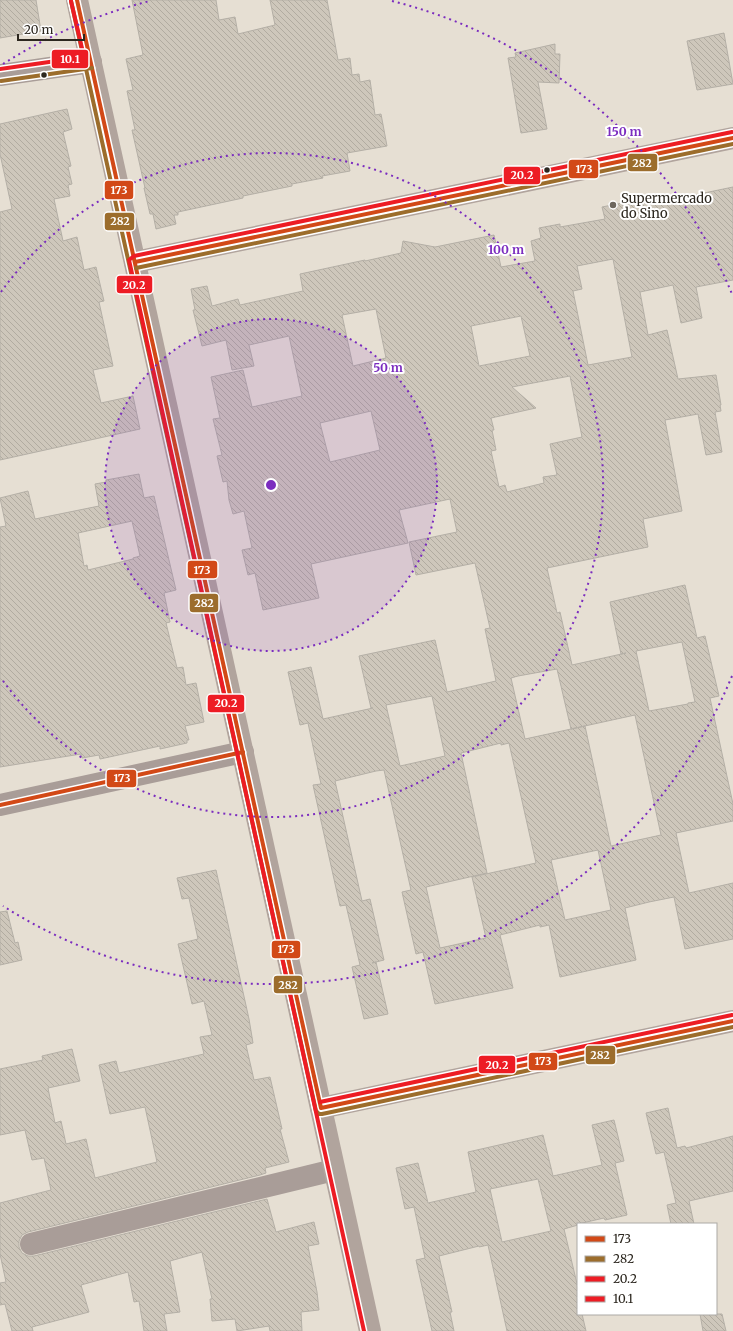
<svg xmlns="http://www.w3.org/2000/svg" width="733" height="1331" font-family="Merriweather,serif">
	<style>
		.building { fill: url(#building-back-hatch); stroke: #b4afa6; fill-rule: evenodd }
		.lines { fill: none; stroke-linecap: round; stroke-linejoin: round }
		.street { stroke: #a99d98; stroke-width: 22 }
		.secondary { stroke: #b1a49d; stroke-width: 22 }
		.bus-1-casing { stroke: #fff; stroke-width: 7 }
		.bus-2-casing { stroke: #fff; stroke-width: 7 }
		.bus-3-casing { stroke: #fff; stroke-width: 7 }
		.bus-4-casing { stroke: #fff; stroke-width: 7 }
		.bus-1 { stroke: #d24917; stroke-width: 4 }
		.bus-2 { stroke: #9c6d2c; stroke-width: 4 }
		.bus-3 { stroke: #ed1c24; stroke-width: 4 }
		.bus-4 { stroke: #ed1c24; stroke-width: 4 }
		.ring { fill: none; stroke: #7b2cbf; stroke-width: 2; stroke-dasharray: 2 4 }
		.bus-dot { fill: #2c271f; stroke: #fff; stroke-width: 1.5 }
		.poi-dot { fill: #6d675e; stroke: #fff; stroke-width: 1.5 }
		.labels { text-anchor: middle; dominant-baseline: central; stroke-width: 4; stroke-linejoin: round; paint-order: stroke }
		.poi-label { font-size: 13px; fill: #2c271f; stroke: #fff; text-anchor: start }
		.centre { fill: #7b2cbf; stroke: #fff; stroke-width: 2 }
		.ring-label { font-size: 12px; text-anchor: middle; font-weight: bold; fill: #7b2cbf; stroke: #fff; stroke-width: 4; stroke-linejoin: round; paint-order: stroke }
		.line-badge { stroke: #fff; stroke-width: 1.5 }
		.badge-label { font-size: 11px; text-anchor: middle; font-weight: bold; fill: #fff }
	</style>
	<defs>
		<pattern id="building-back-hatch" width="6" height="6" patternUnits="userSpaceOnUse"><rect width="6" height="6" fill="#cec7bb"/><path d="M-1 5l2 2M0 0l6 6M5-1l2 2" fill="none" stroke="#b1aba0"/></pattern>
	</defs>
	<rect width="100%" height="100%" fill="#e6dfd3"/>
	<g class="building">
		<polygon points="0,0 36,0 41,31 0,38"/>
		<polygon points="132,0 216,0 219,20 235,17 238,34 275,25 270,0 327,0 338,60 350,58 352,75 359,74 360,82 370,80 375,115 381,114 387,146 347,153 350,171 322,176 323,178 292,184 292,186 243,196 243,198 178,212 178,215 174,215 176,224 156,229 153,214 150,214 144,188 145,188 132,130 135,130 127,91 133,90 126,59 143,55"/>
		<polygon points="724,33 733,84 697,90 687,41"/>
		<polygon points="555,44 555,54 560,54 559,83 538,82 547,129 521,133 508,58 516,57 515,53"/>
		<polygon points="67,109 72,129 63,132 71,166 68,167 72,184 68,185 70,196 54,199 63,241 77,237 84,270 96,267 104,301 99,302 113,366 93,370 101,403 133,396 140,429 0,460 0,212 12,209 0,154 0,124"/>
		<path d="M733,187V280L696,287L702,318L681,323L673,285L640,292L648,335L667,330L678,379L716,375L721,405H720L721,411L715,412L722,452L706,455L698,414L665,420L682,511L643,519L648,547L547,568L557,613L560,612L572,665L626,653L621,654L610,602L685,585L697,638L705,636L719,696L710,698L733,804V821L676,833L689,893L733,883V939L685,949L674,897L649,902L625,908L636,960L560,977L549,925L540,927V925L500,935L513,988L435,1004L423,952L416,954L402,892L411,890L384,770L376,771L335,781L362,901L370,899L384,960L372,963L376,962L388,1014L364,1019L352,967L360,965L346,905L340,906L313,785L321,784L308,723L300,725L288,672L311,667L323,719L373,708H371L359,656L435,640L447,692L496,681L485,629L490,628L475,563L416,575L409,542L457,532L450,499L399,510L408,543L311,564L319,598L263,610L255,573L248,575L242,550L252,548L244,511L233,514L229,500L227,481L223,482L217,456L222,455L213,419L220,418L211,377L243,370L252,407L302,396L289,336L249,345L254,366L232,370L226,340L202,346L193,310H195L191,289L207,286L212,306L238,299L240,305L303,291L300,274L365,260V261L401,253L403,241L435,247L494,235L501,267L535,261L531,241L541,238L539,228L560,224V227L605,219L602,207L622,203L623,206L679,195L680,198ZM613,259L632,357L588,365L573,291L582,289L577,266ZM376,309L386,358L353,366L342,315ZM521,316L530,356L479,366L471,326ZM570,376L582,437L550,444L557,475L543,477L544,483L507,492L505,485L499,487L491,451L496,450L492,430H494L491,418L536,408L512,387ZM371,411L380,450L330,462L320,423ZM682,642L695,702L688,703V704L649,711L636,651ZM557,669L571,729L635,715L661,835L611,846L585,726L525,739L511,678L518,676ZM432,696L445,756L400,766L386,705ZM501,743V745L509,743L536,863L472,877L486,938L440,948L426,887L487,873L461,753ZM598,850L611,910L565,920L551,860Z"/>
		<path d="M139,474L144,498L154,496L176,590L164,593L170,622L166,623L177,668L183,667L186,685L196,683L204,722L185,726L189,740H187V743L160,749V746L100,759L99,755L82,758L81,754L0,767V527L6,526L0,498L28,491L35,519L99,506L95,484L106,482V480ZM132,521L140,556L133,558V559L88,570L87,565L84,566L78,533Z"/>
		<polygon points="216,870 249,1019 253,1043 246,1045 254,1080 270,1077 282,1129 280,1129 289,1162 265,1168 266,1173 260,1175 28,1232 22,1235 19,1241 19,1247 22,1253 28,1256 34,1256 267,1199 276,1232 314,1222 319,1244 308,1246 317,1292 319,1310 301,1312 302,1331 270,1331 269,1326 237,1331 235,1319 212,1321 210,1299 212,1299 202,1252 170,1261 180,1312 164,1314 167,1331 144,1331 139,1301 134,1302 128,1272 81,1285 89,1312 32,1327 33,1331 12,1331 5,1304 0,1305 0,1283 6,1282 0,1254 0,1203 51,1190 44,1158 32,1160 25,1130 0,1135 0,1069 43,1060 42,1056 72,1049 80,1081 48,1088 55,1123 61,1121 66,1144 86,1139 95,1178 157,1162 145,1107 110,1114 99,1065 116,1061 119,1073 204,1054 200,1037 212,1035 204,1001 192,1004 178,944 198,939 189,898 182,899 177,878"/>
		<polygon points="7,911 15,943 18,942 22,960 0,965 0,912"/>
		<polygon points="668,1108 677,1148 685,1146 686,1148 733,1136 733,1191 689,1201 694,1224 671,1224 667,1205 676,1203 664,1152 656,1154 646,1113"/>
		<path d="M614,1120L624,1161L615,1163L627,1215L605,1220L604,1218L578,1224V1225L564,1229L578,1288V1314H582L586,1331H507L488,1245L479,1247V1246L439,1256L452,1312H450L454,1331H432L416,1260L425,1258L414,1207L405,1209L396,1168L418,1163L428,1203L476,1192L468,1152L490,1147L543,1135L553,1176L602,1165L592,1125ZM538,1179L551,1231L502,1242L490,1189Z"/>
		<polygon points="700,1314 722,1314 726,1331 703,1331"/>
	</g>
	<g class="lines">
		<g class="street">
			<polyline points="0,75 91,62"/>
			<polyline points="0,805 243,752"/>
			<polyline points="31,1244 334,1170"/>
		</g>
		<g class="secondary">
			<polyline points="77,0 370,1331"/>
			<polyline points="135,262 733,138"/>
			<polyline points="321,1108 733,1021"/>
		</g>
		<g class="bus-1-casing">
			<g id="bus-1">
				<polyline points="77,0 321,1108 733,1021"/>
				<polyline points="135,262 733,138"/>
				<polyline points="0,805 243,752"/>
			</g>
		</g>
		<g class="bus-2-casing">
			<g id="bus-2">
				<polyline points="71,1 316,1111 319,1114 322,1114 733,1027"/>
				<polyline points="1,81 92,68"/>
				<polyline points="136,268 733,144"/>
			</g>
		</g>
		<g class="bus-3-casing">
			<g id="bus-3">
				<polyline points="320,1102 732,1015"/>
				<polyline points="364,1331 129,260 134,256 732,132"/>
			</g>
		</g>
		<g class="bus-4-casing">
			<polyline id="bus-4" points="0,69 84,57 71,1"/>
		</g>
		<use href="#bus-1" class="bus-1"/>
		<use href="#bus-2" class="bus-2"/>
		<use href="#bus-3" class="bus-3"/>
		<use href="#bus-4" class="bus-4"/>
	</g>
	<circle cx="271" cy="485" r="166" fill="#7b2cbf" fill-opacity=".12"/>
	<g class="ring">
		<circle cx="271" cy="485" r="166"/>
		<path d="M1 292A332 332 0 1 1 1 678"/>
		<path d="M732 676A499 499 0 0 1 3 906M3 64A499 499 0 0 1 150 1M392 1A499 499 0 0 1 732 294"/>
	</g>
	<g class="bus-dot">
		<circle cx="44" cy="75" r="3.5"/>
		<circle cx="547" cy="170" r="3.5"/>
	</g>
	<circle class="poi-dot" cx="613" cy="205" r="4"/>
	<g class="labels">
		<g class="poi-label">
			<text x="621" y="198">Supermercado<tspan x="621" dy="15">do Sino</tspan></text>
		</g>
	</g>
	<circle cx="271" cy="485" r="6" class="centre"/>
	<g class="ring-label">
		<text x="624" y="136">150 m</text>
		<text x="506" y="254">100 m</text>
		<text x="388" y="372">50 m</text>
	</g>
	<g class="line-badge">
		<rect x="51" y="49" width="38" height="20" rx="4" fill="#ed1c24"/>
		<rect x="627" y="153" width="31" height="19" rx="4" fill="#9c6d2c"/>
		<rect x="568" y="159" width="31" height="20" rx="4" fill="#d24917"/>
		<rect x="503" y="166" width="38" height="19" rx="4" fill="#ed1c24"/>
		<rect x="104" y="180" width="30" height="20" rx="4" fill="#d24917"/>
		<rect x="104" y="212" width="31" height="19" rx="4" fill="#9c6d2c"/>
		<rect x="116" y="275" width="37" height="19" rx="4" fill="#ed1c24"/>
		<rect x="187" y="560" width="31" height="19" rx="4" fill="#d24917"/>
		<rect x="189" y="593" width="30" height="20" rx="4" fill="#9c6d2c"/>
		<rect x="207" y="694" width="38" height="19" rx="4" fill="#ed1c24"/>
		<rect x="106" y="769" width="31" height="19" rx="4" fill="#d24917"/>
		<rect x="271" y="940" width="30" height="19" rx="4" fill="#d24917"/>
		<rect x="273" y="975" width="30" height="19" rx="4" fill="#9c6d2c"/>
		<rect x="585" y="1045" width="31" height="20" rx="4" fill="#9c6d2c"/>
		<rect x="528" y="1052" width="30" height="19" rx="4" fill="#d24917"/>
		<rect x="478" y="1055" width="38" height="19" rx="4" fill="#ed1c24"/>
	</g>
	<g class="badge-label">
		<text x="70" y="63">10.1</text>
		<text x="642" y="167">282</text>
		<text x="584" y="173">173</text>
		<text x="522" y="179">20.2</text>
		<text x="119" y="194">173</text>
		<text x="120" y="225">282</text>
		<text x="134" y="289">20.2</text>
		<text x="202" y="574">173</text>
		<text x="204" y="607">282</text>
		<text x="226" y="707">20.2</text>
		<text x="122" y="782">173</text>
		<text x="286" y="953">173</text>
		<text x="288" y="989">282</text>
		<text x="600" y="1059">282</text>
		<text x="543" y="1065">173</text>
		<text x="497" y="1069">20.2</text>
	</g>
	<rect x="577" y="1223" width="140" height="92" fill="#ffffff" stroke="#aba9a5"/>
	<rect x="585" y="1236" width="20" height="6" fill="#d24917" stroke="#aba9a5"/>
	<text x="613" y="1243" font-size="12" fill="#2c271f">173</text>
	<rect x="585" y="1256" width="20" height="6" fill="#9c6d2c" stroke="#aba9a5"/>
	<text x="613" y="1263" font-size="12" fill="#2c271f">282</text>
	<rect x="585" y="1276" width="20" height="6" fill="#ed1c24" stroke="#aba9a5"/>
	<text x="613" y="1283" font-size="12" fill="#2c271f">20.2</text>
	<rect x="585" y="1296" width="20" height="6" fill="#ed1c24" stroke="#aba9a5"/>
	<text x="613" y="1303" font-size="12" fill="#2c271f">10.1</text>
	<path d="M18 34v6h66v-6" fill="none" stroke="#2c271f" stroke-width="2"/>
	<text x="24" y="34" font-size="12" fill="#2c271f" stroke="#ffffff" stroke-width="3" paint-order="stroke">20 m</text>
</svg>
